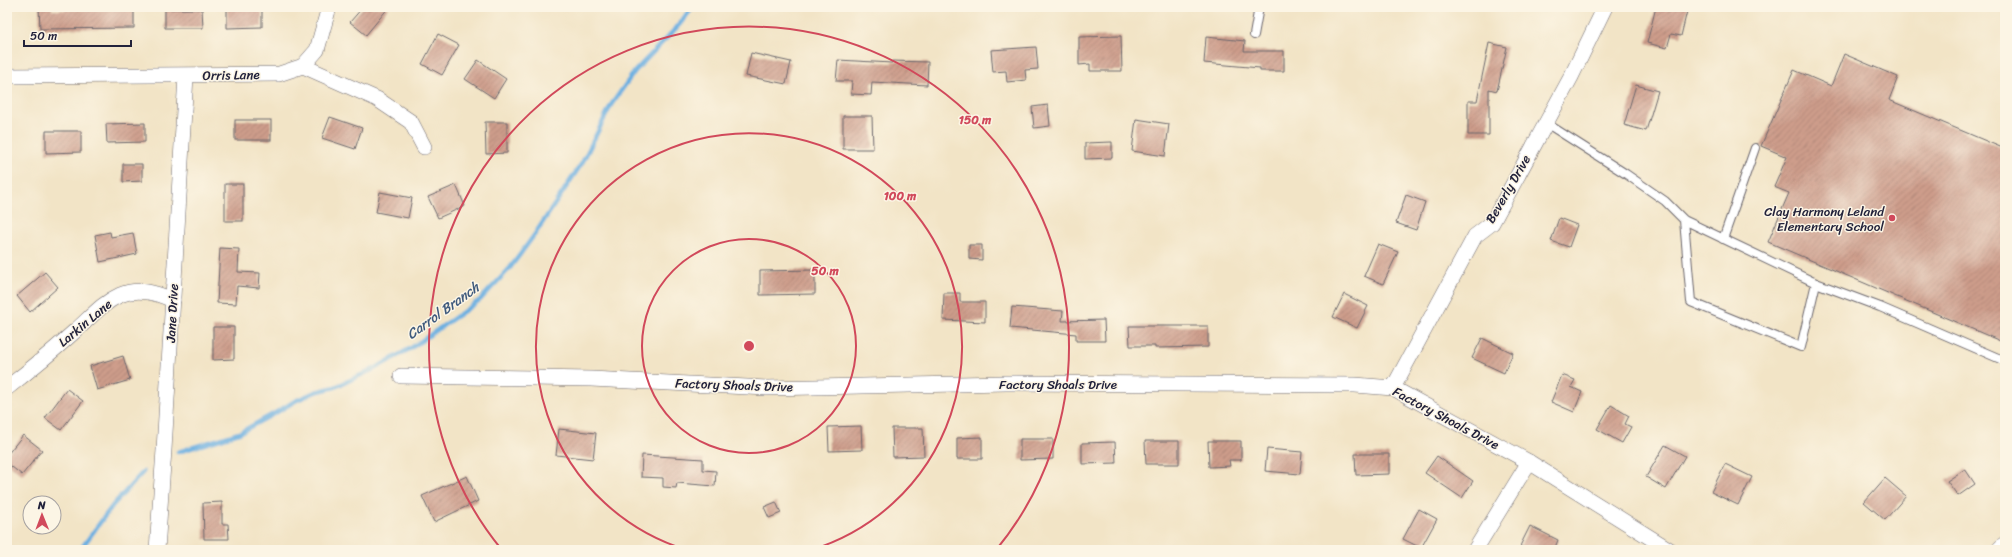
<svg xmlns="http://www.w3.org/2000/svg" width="2012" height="557" font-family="Sriracha,sans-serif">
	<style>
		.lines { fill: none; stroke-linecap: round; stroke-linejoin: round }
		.stream { stroke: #6bafe1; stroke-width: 4.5 }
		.building { fill: url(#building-hatch) }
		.service-casing { stroke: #6b666c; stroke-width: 10 }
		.minor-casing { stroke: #6b666c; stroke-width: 16 }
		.tertiary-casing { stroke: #6b666c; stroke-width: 20 }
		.service { stroke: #fff; stroke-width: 8 }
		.minor { stroke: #fff; stroke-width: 15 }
		.tertiary { stroke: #fff; stroke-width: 19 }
		.ring { fill: none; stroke: #d1495b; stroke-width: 2 }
		.poi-dot { fill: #d1495b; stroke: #fcf5e5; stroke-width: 1.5 }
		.labels { text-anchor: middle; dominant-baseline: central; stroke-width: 3; stroke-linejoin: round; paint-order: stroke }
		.street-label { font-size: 13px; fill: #22223b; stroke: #fcf5e5 }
		.poi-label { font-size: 13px; fill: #22223b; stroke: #fcf5e5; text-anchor: end }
		.water-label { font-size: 14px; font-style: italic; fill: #3f5a7d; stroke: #fcf5e5 }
		.centre { fill: #d1495b; stroke: #fcf5e5; stroke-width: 2 }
		.ring-label { font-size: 12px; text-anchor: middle; font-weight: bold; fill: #d1495b; stroke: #fcf5e5; stroke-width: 3; stroke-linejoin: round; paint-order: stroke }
	</style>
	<defs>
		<pattern id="building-hatch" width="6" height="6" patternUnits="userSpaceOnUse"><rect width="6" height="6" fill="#ce9d8b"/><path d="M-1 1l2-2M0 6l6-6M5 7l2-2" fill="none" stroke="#a78073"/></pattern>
	</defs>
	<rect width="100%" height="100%" fill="#fcf5e5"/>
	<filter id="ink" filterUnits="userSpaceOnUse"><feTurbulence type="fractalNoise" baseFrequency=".025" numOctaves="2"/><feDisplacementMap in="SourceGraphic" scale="8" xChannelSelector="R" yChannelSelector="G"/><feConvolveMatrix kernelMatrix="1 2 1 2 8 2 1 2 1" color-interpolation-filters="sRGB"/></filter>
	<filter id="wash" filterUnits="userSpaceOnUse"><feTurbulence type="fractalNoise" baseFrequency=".012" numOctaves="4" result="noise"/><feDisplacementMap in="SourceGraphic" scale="16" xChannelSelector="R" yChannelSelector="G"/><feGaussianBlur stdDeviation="0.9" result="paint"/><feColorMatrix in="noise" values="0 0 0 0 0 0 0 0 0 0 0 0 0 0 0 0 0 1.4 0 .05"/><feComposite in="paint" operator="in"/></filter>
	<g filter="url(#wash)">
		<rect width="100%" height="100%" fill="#f2e4c6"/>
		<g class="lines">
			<g class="stream">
				<polyline points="178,452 239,433 277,412 295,401 315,392 335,387 374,369 411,348 480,300 510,268 535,234 582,163 611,105 635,71 679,25 693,7"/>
				<polyline points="80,550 113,505 143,472"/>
			</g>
		</g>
		<g id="blocks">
			<g class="building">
				<polygon points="39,7 52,7 52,10 134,9 134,28 40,29"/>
				<polygon points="363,7 389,7 366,35 350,22"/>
				<polygon points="1656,7 1688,7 1681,36 1671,34 1667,48 1647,43"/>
				<polygon points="227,8 262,8 262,27 227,28"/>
				<polygon points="165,9 202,9 203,28 165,28"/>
				<polygon points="438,34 459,45 442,75 422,64"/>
				<polygon points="1121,36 1122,71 1090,71 1090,64 1079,65 1079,37"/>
				<polygon points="1206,37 1245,41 1244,51 1284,51 1284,71 1260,71 1260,68 1204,63"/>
				<polygon points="1489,43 1507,47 1497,91 1489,89 1489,135 1468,135 1468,101 1477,101"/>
				<polygon points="1036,47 1038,69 1025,70 1026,80 1007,82 1006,71 993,72 991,50"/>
				<polygon points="751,53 791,62 786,84 746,76"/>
				<polygon points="1844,54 1898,77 1889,100 2005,149 2005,343 1768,242 1789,193 1774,187 1787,157 1761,146 1794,70 1831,86"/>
				<polygon points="478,60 506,79 494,98 465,79"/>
				<polygon points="838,60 892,63 892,61 928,62 927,85 872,82 871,95 851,94 852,81 836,81"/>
				<polygon points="1636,85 1658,91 1646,131 1624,125"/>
				<polygon points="1048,105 1050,126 1034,128 1032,107"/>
				<polygon points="843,116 872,116 873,149 843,149"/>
				<polygon points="330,117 362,128 355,149 322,138"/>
				<polygon points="1136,119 1169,124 1165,156 1132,151"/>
				<rect x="235" y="120" width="36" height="20"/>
				<polygon points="485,122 507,122 507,153 486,154"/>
				<polygon points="145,123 145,142 107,143 106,124"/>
				<polygon points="46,131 81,131 81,152 46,153"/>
				<polygon points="1112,142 1112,158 1085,159 1085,143"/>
				<polygon points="123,164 142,164 142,181 123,182"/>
				<rect x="225" y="184" width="18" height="37"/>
				<polygon points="456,185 465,206 438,218 428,197"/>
				<polygon points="380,192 412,198 408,218 376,212"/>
				<polygon points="1406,195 1425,202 1416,230 1396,223"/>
				<polygon points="1559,218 1577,225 1569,247 1551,241"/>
				<polygon points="110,232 111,237 133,233 137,254 100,262 95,235"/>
				<polygon points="1378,244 1398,252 1383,284 1364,276"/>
				<polygon points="969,245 982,245 982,260 969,259"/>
				<polygon points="220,248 239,249 238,272 260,273 259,288 237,286 236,304 217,303"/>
				<polygon points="815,270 815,294 760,295 760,271"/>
				<polygon points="45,272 58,287 30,312 17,296"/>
				<polygon points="944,293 960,293 960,302 985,302 985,322 943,320"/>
				<polygon points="1344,294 1368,306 1357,328 1333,317"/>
				<polygon points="1012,307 1063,311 1062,321 1104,320 1105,341 1076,341 1076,334 1010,328"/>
				<polygon points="1129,326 1208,326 1208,347 1155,348 1155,346 1130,346"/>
				<polygon points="213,327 234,327 234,359 213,360"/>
				<polygon points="1482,338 1513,353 1504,373 1472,358"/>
				<polygon points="123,356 130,380 97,390 90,366"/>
				<polygon points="1562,375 1575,380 1571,387 1582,392 1574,412 1551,402"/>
				<polygon points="67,389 83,401 61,430 45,418"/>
				<polygon points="1611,405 1629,416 1625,424 1631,427 1622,443 1597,429"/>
				<polygon points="861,426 862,450 829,451 828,427"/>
				<polygon points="892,428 923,428 924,456 893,457"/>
				<polygon points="559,429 596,433 593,459 556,455"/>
				<polygon points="23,435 42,450 22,475 7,463 7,455"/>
				<polygon points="982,437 982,459 957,459 957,438"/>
				<polygon points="1020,439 1053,439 1053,459 1020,460"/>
				<polygon points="1145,441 1179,441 1179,464 1146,464"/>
				<polygon points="1208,441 1241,441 1241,460 1229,460 1230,466 1209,467"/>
				<polygon points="1115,442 1116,463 1082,464 1082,443"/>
				<polygon points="1665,445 1685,456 1666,489 1646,477"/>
				<polygon points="1267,449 1302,452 1300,474 1265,471"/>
				<polygon points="1355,454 1389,454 1389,474 1356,475"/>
				<polygon points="642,455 703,459 703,470 716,471 715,486 677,483 676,488 663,487 663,478 641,477"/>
				<polygon points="1437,456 1473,481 1462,498 1425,473"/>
				<polygon points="1725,464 1752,477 1738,505 1711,492"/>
				<polygon points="1965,469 1975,484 1958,496 1947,481"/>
				<polygon points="467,476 478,501 434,522 422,496"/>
				<polygon points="1885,478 1906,496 1885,520 1864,502"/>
				<polygon points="222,502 222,524 228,524 229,539 204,539 203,503"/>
				<polygon points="776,502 781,513 769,518 764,507"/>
				<polygon points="1419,509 1437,519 1421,548 1403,539"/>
				<polygon points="1530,526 1558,540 1554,550 1528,550 1520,546"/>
			</g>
		</g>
	</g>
	<g filter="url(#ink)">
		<use href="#blocks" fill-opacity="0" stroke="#6b666c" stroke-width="1"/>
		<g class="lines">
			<g class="service-casing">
				<g id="service">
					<polyline points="1254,35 1259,7"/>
					<polyline points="1546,123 1626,174 1665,201 1684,220 1816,283 1801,347 1691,302 1684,220"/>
					<polyline points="1723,239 1755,148"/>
					<polyline points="1816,283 1880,307 2005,361"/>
				</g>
			</g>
			<g class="minor-casing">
				<g id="minor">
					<polyline points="303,66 317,50 329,7"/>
					<polyline points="7,76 279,74 303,66 377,99 411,122 424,147"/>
					<polyline points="401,376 591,379 767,388 1006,383 1355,385 1393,388 1529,462 1670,550"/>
					<path d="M7,388C30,370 53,351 75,331C90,318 102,303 120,295C139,287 156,293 173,300"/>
					<polyline points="1393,388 1475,236 1492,223 1571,77 1605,7"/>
					<polyline points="157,550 164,450 186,76"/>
					<polyline points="1475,550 1529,462"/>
				</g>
			</g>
			<g class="tertiary-casing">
				<polyline id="tertiary" points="2001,550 2005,546"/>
			</g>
			<use href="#service" class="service"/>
			<use href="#minor" class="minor"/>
			<use href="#tertiary" class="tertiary"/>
		</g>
	</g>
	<g class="ring">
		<circle cx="749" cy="346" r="107"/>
		<path d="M687 550A213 213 0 1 1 811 550"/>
		<path d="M502 550A320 320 0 1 1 996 550"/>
	</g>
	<circle class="poi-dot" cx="1892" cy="218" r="4"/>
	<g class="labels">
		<g class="street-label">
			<text transform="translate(231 75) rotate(-1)">Orris Lane</text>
			<text transform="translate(1508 189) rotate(-60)">Beverly Drive</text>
			<text transform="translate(172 313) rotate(-87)">Jane Drive</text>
			<text transform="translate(85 323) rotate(-40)">Larkin Lane</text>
			<text x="1058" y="384">Factory Shoals Drive</text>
			<text transform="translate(734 385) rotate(2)">Factory Shoals Drive</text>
			<text transform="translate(1446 418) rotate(28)">Factory Shoals Drive</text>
		</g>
		<g class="poi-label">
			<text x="1884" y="211">Clay Harmony Leland<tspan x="1884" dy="15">Elementary School</tspan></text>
		</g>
		<g class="water-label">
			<text transform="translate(443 311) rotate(-36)">Carrol Branch</text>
		</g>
	</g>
	<circle cx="749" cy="346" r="6" class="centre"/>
	<g class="ring-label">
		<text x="975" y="124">150 m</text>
		<text x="900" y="200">100 m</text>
		<text x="825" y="275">50 m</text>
	</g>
	<rect width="2012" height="557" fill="none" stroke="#fcf5e5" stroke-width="24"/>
	<g transform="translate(42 515) rotate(359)"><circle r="19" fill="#fcf5e5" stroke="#a5a1a1"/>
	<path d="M0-3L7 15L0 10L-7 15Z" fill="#d1495b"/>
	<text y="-6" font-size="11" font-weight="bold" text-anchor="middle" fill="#22223b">N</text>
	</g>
	<path d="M24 40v6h107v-6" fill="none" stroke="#22223b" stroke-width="2"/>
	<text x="30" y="40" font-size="12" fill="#22223b" stroke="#fcf5e5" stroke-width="3" paint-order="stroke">50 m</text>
</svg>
